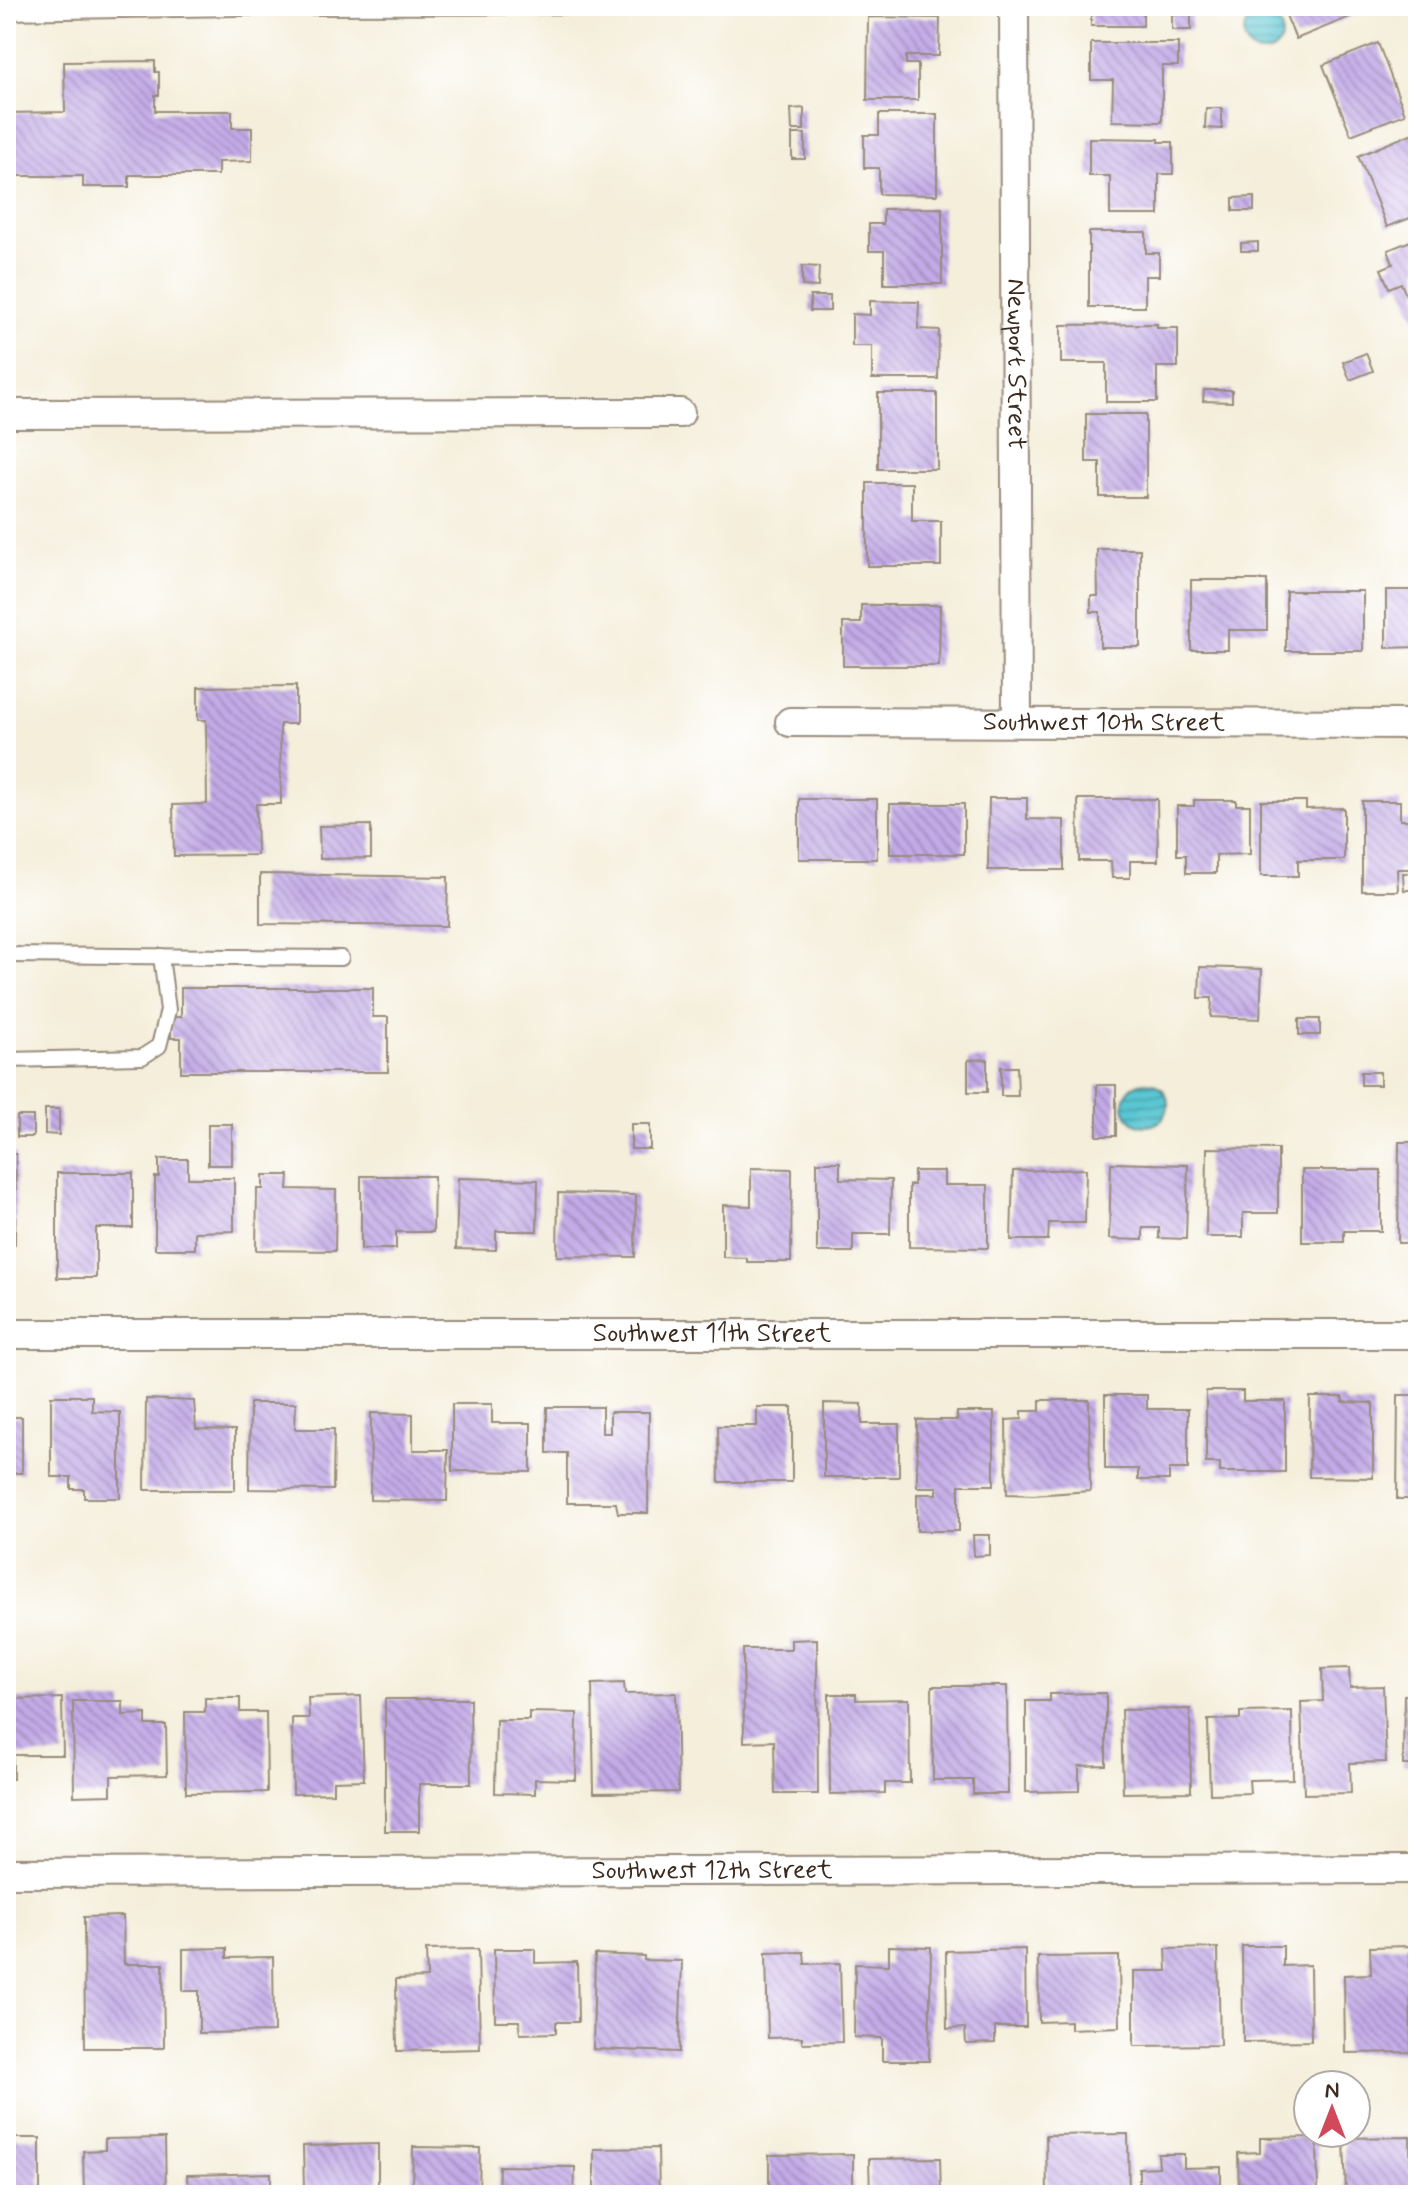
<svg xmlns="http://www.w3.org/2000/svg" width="1424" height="2201" font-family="Mynerve,sans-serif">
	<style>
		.water { fill: url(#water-rules); stroke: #4a7878; stroke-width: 2 }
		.building { fill: url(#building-back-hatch) }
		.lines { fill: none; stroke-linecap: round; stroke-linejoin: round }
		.lane-casing { stroke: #988c7c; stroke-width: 18 }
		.street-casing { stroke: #988c7c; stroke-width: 32 }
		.lane { stroke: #fff; stroke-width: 14 }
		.street { stroke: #fff; stroke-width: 28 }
		.labels { text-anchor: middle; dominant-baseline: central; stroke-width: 6; stroke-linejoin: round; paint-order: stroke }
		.street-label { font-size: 26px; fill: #3b2a1e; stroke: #fff }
	</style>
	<defs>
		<pattern id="water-rules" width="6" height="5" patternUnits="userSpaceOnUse" patternTransform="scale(2)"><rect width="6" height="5" fill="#5ac6d3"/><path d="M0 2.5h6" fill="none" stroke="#4ca1ab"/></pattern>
		<pattern id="building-back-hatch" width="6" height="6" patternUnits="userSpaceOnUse" patternTransform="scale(2)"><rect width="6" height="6" fill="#c3aae7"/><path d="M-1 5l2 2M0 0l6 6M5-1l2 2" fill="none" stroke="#a08bbb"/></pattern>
	</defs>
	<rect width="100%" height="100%" fill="#fff"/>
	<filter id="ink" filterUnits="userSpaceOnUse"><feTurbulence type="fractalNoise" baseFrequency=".0125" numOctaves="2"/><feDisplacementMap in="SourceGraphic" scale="16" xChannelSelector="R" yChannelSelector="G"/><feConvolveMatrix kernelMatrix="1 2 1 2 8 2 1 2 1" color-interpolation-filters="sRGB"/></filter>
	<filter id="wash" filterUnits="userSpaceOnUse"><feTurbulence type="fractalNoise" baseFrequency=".006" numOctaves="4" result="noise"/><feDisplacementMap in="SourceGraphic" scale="32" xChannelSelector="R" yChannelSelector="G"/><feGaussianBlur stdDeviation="1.8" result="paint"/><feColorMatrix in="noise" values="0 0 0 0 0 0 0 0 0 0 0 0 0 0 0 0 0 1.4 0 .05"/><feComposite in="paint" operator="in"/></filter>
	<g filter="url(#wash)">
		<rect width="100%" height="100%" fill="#f4eeda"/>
		<g class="water">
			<circle cx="1263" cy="34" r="19"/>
			<circle cx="1146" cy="1104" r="22"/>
		</g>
		<g id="blocks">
			<g class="building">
				<rect x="1091" y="6" width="52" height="20"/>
				<polygon points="1282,6 1365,6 1367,10 1296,39"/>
				<rect x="1172" y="14" width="19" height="16"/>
				<polygon points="868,17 940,18 939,56 906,56 906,64 918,64 918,100 867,100"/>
				<polygon points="1091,43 1178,43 1178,66 1162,66 1162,122 1112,121 1113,80 1091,80"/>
				<polygon points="1378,43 1405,114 1351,135 1323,65"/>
				<polygon points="155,61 155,72 159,72 159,95 155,95 155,111 232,111 232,128 252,128 252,161 218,162 218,175 129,175 129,187 83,187 83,176 6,176 6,113 65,112 64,62"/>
				<polygon points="804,108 804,130 792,130 791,109"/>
				<polygon points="1206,108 1222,108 1222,129 1205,128"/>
				<polygon points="879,114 937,114 937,195 879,194 879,168 864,168 864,135 879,135"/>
				<polygon points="1413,133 1418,144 1418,215 1387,227 1358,156"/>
				<rect x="792" y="134" width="13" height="25"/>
				<polygon points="1089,138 1159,139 1159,142 1173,142 1173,174 1159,174 1159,215 1110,215 1110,176 1089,176"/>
				<polygon points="1254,197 1254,211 1233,211 1233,198"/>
				<polygon points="942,208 942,284 884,284 884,251 869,251 869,224 883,224 883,209"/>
				<polygon points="1089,232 1146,232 1146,253 1159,253 1159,276 1145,276 1145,307 1089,307"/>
				<polygon points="1418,238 1418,318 1416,319 1401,283 1389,288 1381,269 1393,264 1388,250"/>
				<polygon points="1258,242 1258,251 1241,251 1241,243"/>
				<polygon points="802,266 819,267 818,287 802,286"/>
				<rect x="810" y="296" width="20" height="15"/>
				<polygon points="870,301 919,302 918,329 939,330 938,379 872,379 872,346 852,346 852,314 870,315"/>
				<polygon points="1157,324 1157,328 1178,328 1178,367 1157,367 1157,402 1106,402 1106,363 1061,363 1061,325"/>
				<polygon points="1366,353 1373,371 1350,380 1343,362"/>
				<polygon points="1204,390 1232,390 1232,402 1203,401"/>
				<rect x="878" y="393" width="59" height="76"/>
				<polygon points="1086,414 1146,414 1146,497 1100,497 1100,462 1086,462"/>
				<polygon points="867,483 912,483 912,521 941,521 941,566 867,566"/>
				<polygon points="1097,549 1140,549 1140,647 1100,647 1100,612 1091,612 1091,596 1098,596"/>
				<polygon points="1191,580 1267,580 1267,630 1228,630 1228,650 1191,650"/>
				<polygon points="1386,590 1418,590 1418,647 1386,648"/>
				<rect x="1286" y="591" width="77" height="60"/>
				<polygon points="861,605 940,605 939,666 843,666 843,623 861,623"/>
				<polygon points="296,686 296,724 280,724 281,804 256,804 257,855 174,856 173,805 207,804 206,720 198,720 198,687"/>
				<polygon points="989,798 1027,798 1027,819 1064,820 1064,870 988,870"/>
				<rect x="799" y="799" width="78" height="60"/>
				<polygon points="1078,799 1157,799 1158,861 1130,861 1130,878 1112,878 1111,861 1079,861"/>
				<polygon points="1194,800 1236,800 1236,805 1250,805 1250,854 1216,855 1216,873 1186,873 1186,855 1177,855 1177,806 1194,806"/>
				<polygon points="1261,801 1306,801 1306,809 1344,808 1344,860 1298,860 1298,876 1261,876"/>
				<polygon points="1362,801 1400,801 1400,820 1418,820 1418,869 1397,869 1398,891 1362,891"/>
				<rect x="890" y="804" width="74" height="50"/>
				<polygon points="371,825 371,858 320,859 319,826"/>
				<polygon points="1403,873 1418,873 1418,890 1404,890"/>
				<polygon points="260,874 448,877 447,926 260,924"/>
				<polygon points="1200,967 1262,969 1260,1019 1211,1017 1212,998 1199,998"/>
				<polygon points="181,988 373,988 373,1017 388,1017 388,1072 181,1072 181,1038 171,1038 171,1017 181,1017"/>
				<rect x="1299" y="1019" width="21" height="16"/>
				<polygon points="987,1059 987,1092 968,1092 968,1060"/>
				<polygon points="1001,1067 1017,1067 1018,1096 1001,1096"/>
				<rect x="1361" y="1072" width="19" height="13"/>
				<rect x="1097" y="1085" width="19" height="51"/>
				<polygon points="45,1109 59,1109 59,1135 45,1134"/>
				<rect x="17" y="1116" width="16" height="21"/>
				<rect x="208" y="1124" width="24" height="41"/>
				<rect x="631" y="1124" width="19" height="25"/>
				<polygon points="1399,1142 1418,1142 1418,1243 1398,1243"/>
				<polygon points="1207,1148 1278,1149 1278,1213 1243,1213 1243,1237 1206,1237"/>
				<polygon points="6,1154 16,1154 15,1245 6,1245"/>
				<polygon points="159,1159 188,1159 188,1178 234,1178 234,1231 195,1232 195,1249 155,1249 155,1177 159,1177"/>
				<polygon points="817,1162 840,1162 840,1179 891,1180 890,1234 853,1234 853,1252 817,1252"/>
				<polygon points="1111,1163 1188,1165 1186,1239 1159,1238 1159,1228 1143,1228 1143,1240 1109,1239"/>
				<polygon points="751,1168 792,1169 791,1262 747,1262 747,1258 723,1257 723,1205 751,1206"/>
				<polygon points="1086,1169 1085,1223 1049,1223 1048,1240 1011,1240 1013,1171"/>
				<polygon points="1302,1170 1381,1170 1381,1231 1344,1231 1344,1242 1302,1242"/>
				<polygon points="914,1171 944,1171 944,1185 988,1185 988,1248 909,1247 909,1185 914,1185"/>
				<polygon points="57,1173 133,1173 133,1228 96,1228 96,1278 57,1278"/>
				<polygon points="263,1175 289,1175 288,1189 336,1190 335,1251 256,1250 257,1189 263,1189"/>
				<polygon points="361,1176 434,1176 433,1232 396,1232 396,1249 361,1249"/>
				<polygon points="458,1178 538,1180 537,1231 496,1231 496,1250 456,1249"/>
				<polygon points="558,1193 636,1195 635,1257 557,1256"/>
				<polygon points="1206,1391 1243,1391 1243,1401 1285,1401 1285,1472 1220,1472 1220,1463 1206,1463"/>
				<polygon points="1105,1395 1147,1395 1147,1409 1188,1409 1188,1469 1169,1469 1169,1480 1138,1480 1138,1469 1105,1469"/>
				<polygon points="1398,1395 1418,1395 1418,1499 1397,1499"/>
				<polygon points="51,1396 92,1396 92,1411 120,1412 120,1498 84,1498 84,1489 71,1489 71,1477 51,1477"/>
				<polygon points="1310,1397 1343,1397 1343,1402 1373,1403 1373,1478 1309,1477"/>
				<polygon points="146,1399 194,1401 196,1429 235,1430 235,1490 145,1490"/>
				<polygon points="1040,1400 1089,1400 1090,1491 1033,1495 1007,1494 1006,1420 1022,1419 1022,1411 1040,1411"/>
				<polygon points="250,1403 296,1403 295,1429 334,1429 333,1490 249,1489"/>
				<polygon points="824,1403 862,1404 862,1424 899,1424 899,1477 824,1477"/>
				<polygon points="452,1404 492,1404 492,1423 531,1423 531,1472 452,1471"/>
				<polygon points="547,1407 602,1407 602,1433 610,1433 610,1412 649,1412 648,1513 618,1513 616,1503 567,1503 567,1453 547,1453"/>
				<polygon points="757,1407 792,1407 792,1482 719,1482 718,1426 757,1426"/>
				<polygon points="957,1412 994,1412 994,1485 959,1485 959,1531 917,1531 917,1494 937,1494 937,1487 917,1487 917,1420 957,1420"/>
				<polygon points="371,1413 413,1414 413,1450 448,1450 447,1501 370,1500"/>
				<rect x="6" y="1417" width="16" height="56"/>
				<polygon points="973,1535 990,1535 990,1555 974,1556"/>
				<polygon points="817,1639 818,1794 775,1794 774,1741 744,1742 743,1649 791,1649 791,1640"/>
				<polygon points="1349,1668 1350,1687 1383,1686 1386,1762 1350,1763 1351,1793 1304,1794 1301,1702 1323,1701 1322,1669"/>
				<polygon points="624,1683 625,1694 676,1693 678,1792 594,1793 592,1684"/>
				<polygon points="932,1686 1007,1686 1008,1794 973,1794 973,1780 933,1780"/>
				<polygon points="1106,1693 1106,1765 1079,1766 1079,1791 1026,1792 1026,1701 1050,1701 1050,1694"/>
				<polygon points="829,1694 856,1694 856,1700 909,1699 910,1783 885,1783 885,1793 830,1794"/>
				<polygon points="1404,1695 1418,1695 1418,1765 1403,1765"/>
				<polygon points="361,1696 364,1780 333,1781 333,1793 293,1794 292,1718 309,1718 308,1698"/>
				<polygon points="62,1698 63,1755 13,1755 13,1779 6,1779 6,1699"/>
				<polygon points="205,1698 240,1698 240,1712 266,1712 267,1792 186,1793 185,1712 205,1712"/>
				<polygon points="385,1699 470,1699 471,1784 419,1784 419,1831 385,1831"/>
				<polygon points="73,1701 123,1701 123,1715 146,1714 146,1725 166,1725 167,1775 111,1776 111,1795 74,1796"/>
				<polygon points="1190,1709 1191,1792 1123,1793 1121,1710"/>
				<polygon points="1292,1711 1293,1779 1249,1780 1250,1793 1210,1794 1208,1720 1240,1719 1240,1712"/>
				<polygon points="529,1712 577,1713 576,1780 535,1779 535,1794 495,1793 496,1720 529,1720"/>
				<polygon points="123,1916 124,1964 163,1964 164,2048 85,2048 84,1917"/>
				<polygon points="889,1946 931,1947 929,2061 882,2061 882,2038 854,2037 855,1964 889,1965"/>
				<polygon points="1242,1946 1283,1946 1283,1966 1310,1965 1311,2041 1243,2042"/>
				<polygon points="1410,1946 1411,2052 1345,2053 1344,1975 1371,1974 1370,1947"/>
				<polygon points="227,1948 227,1958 273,1957 274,2032 199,2033 199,1991 183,1991 183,1949"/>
				<polygon points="1218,1948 1220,2045 1134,2046 1134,1971 1167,1971 1166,1949"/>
				<polygon points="478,1949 480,2049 397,2051 396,1979 427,1978 426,1950"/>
				<polygon points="494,1949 535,1949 535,1963 577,1962 578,2022 556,2022 556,2033 520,2034 519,2021 495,2021"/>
				<polygon points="1025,1949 1026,2027 995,2027 995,2043 966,2044 965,2028 947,2029 946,1951"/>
				<polygon points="804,1952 805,1964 840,1963 842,2042 802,2043 802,2037 768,2038 766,1953"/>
				<polygon points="595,1954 644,1956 644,1960 682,1961 679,2052 593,2049"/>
				<polygon points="1119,1956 1120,2027 1070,2029 1070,2021 1039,2022 1038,1957"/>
				<polygon points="1128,2134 1129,2195 1047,2195 1046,2135"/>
				<polygon points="1317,2137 1318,2195 1239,2195 1238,2153 1260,2152 1260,2138"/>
				<polygon points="1410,2137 1411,2195 1346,2195 1344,2138"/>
				<rect x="6" y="2138" width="34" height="57"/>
				<polygon points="165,2138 166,2195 84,2195 83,2151 105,2150 105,2139"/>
				<polygon points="378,2144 378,2195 287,2195 287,2190 304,2190 303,2146"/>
				<polygon points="413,2147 480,2148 479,2195 412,2195"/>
				<polygon points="658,2148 659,2195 594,2195 594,2149"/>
				<polygon points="853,2154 853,2195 769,2195 769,2155"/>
				<polygon points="1158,2154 1184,2154 1184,2168 1221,2167 1221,2195 1139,2195 1139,2168 1159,2167"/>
				<polygon points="940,2158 941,2195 870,2195 869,2159"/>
				<polygon points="499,2166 575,2167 574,2195 498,2195"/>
				<polygon points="271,2173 271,2195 188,2195 187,2175"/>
			</g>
		</g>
	</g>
	<g filter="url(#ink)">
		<use href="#blocks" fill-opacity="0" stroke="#988c7c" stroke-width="2"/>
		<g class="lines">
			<g class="lane-casing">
				<g id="lane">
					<polyline points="6,12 291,7 674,6"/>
					<polyline points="6,955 341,958"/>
					<polyline points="6,1060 142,1057 159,1046 168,1010 161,956"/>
				</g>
			</g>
			<g class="street-casing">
				<g id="street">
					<path id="s1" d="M1014,6L1017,722"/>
					<polyline points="6,414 680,413"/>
					<path id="s2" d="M790,722L1418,724"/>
					<path id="s3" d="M6,1334H1418"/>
					<path id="s4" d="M6,1873L1418,1869"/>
				</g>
			</g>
			<use href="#lane" class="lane"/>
			<use href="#street" class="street"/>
		</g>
	</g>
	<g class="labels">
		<g class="street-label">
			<text stroke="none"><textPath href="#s1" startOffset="358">Newport Street</textPath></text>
			<text stroke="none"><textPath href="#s2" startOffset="314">Southwest 10th Street</textPath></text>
			<text stroke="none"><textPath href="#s3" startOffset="706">Southwest 11th Street</textPath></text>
			<text stroke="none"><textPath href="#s4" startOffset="706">Southwest 12th Street</textPath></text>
		</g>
	</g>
	<rect width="1424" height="2201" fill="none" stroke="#fff" stroke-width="32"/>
	<g transform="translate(1332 2109)"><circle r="38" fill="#ffffff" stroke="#b1aaa5" stroke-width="2"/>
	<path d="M0-6L14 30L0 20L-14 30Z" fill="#d1495b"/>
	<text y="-12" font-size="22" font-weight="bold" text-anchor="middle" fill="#3b2a1e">N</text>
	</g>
</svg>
